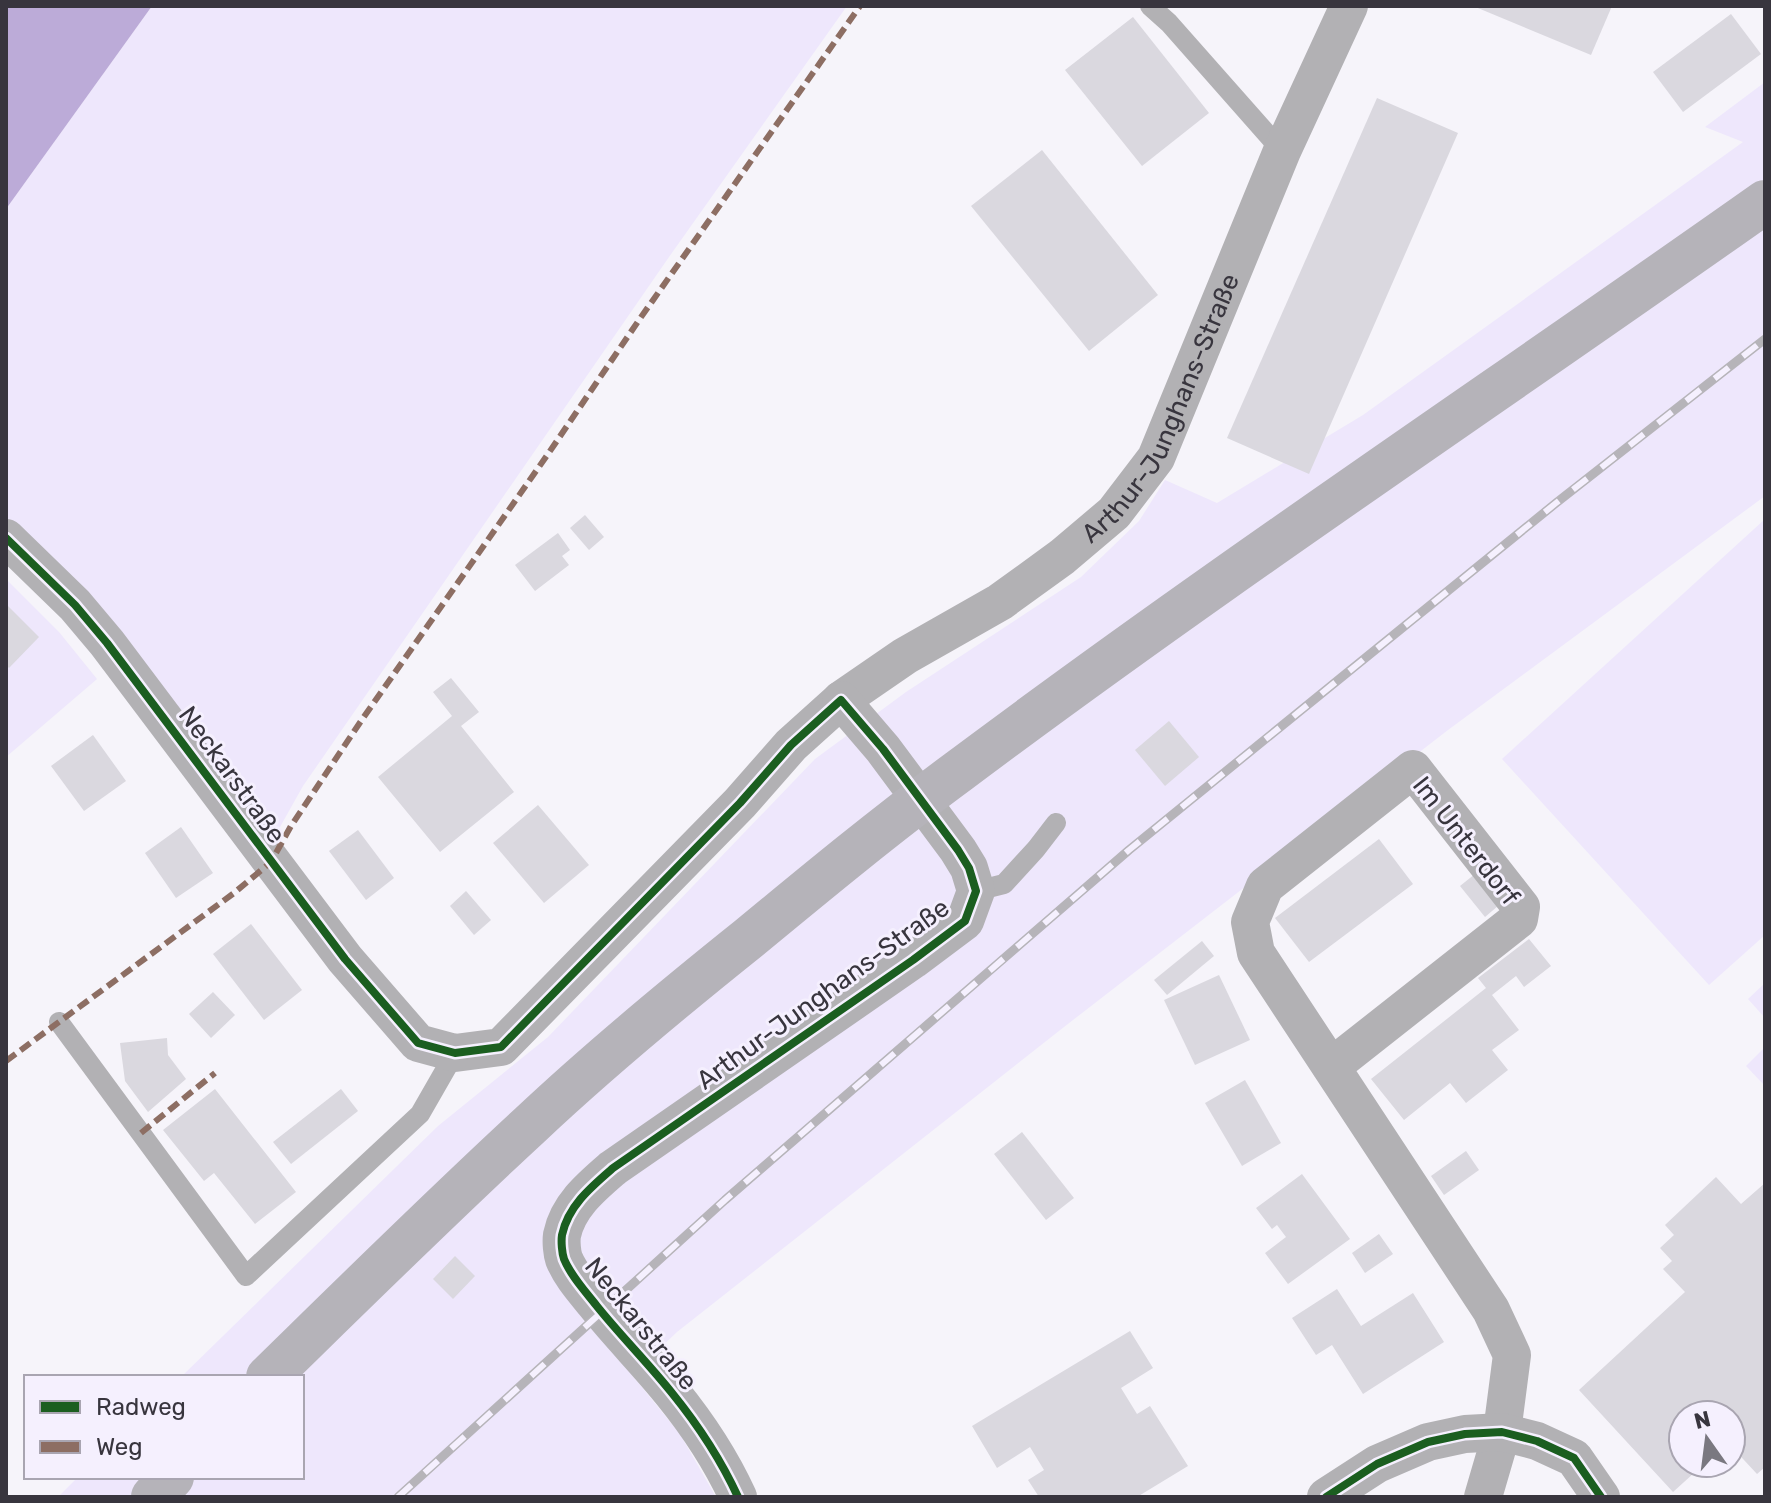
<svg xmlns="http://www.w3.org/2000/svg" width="1771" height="1503" font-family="Rubik,sans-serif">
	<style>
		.green { fill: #eee7fc }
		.water { fill: #bcabd8 }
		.building { fill: #dad8df }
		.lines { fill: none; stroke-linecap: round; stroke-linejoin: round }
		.service { stroke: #b2b1b4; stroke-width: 20 }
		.minor { stroke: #b2b1b4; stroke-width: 38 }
		.primary { stroke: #b5b3b9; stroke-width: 44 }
		.rail-casing { stroke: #b6b4b9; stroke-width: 9 }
		.rail { stroke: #f5f0fe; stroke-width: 6; stroke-dasharray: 18; stroke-linecap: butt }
		.quiet { stroke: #8d6e63; stroke-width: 6; stroke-dasharray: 12 6; stroke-linecap: butt }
		.cycleway-casing { stroke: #f5f0fe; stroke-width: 13 }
		.cycleway { stroke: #1b5e20; stroke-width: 8 }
		.labels { text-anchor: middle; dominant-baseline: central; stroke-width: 6; stroke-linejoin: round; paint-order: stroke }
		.street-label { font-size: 26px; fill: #38353e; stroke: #f5f0fe }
	</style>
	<rect width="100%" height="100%" fill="#f6f4fa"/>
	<g class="green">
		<polygon points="152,6 847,6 669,257 303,786 280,827 273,833 6,522 6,209"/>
		<polygon points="1765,82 1765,496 1448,730 1064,1027 677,1332 632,1375 680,1434 716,1497 58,1497 78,1477 302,1477 302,1377 181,1377 438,1126 548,1037 815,759 906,692 1081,577 1139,521 1165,480 1217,503 1363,415 1743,142 1705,127"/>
		<polygon points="1765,519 1765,935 1709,985 1502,759"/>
		<polygon points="6,579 59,632 97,679 6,757"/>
		<polygon points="1765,983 1765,1018 1748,999"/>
		<polygon points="1765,1047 1765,1086 1746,1066"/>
	</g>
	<polygon class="water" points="6,6 152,6 6,209"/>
	<g class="building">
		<polygon points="1473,6 1612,6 1591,55"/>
		<polygon points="1731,14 1761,54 1683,112 1653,72"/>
		<polygon points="1133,17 1209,113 1142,166 1065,70"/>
		<polygon points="1377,98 1458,133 1309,474 1227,438"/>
		<polygon points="1042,150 1158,295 1089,351 971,206"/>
		<polygon points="585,515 604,537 589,550 570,528"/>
		<polygon points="558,533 570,550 562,556 569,565 535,591 515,565"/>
		<polygon points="6,604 39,637 9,668 6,665"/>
		<polygon points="451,678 479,712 461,726 514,792 440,852 378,777 452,716 433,692"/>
		<polygon points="1169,721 1199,757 1165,786 1135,750"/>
		<polygon points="93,735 126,781 84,811 51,766"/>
		<polygon points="538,805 589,865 544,903 493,843"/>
		<polygon points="181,827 213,873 176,898 145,853"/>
		<polygon points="358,830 394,878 366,900 329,851"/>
		<polygon points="1379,839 1413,884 1309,962 1275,918"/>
		<polygon points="1480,870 1505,900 1485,917 1460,886"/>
		<polygon points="466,891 491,920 474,935 450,906"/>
		<polygon points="251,924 302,990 264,1020 213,954"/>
		<polygon points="1529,939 1551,966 1524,987 1516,976 1492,995 1519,1030 1492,1050 1508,1070 1466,1103 1450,1083 1404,1120 1371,1079 1486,988 1478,978"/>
		<polygon points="1202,941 1214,956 1167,995 1154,980"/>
		<polygon points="1219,975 1250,1040 1195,1065 1164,1000"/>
		<polygon points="213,992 235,1015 211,1038 189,1014"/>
		<polygon points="167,1038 168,1055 186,1079 148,1112 125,1081 120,1043"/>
		<polygon points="1245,1080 1281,1143 1242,1166 1205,1103"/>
		<polygon points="215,1089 296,1192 255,1224 214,1173 204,1181 163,1130"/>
		<polygon points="341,1089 358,1111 291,1164 273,1142"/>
		<polygon points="1022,1132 1074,1198 1046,1220 994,1154"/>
		<polygon points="1466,1151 1479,1170 1444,1195 1431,1176"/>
		<polygon points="1302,1174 1350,1239 1288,1284 1265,1253 1286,1237 1277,1225 1272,1229 1256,1208"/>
		<polygon points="1716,1177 1741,1204 1765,1183 1765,1467 1757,1474 1731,1446 1731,1415 1683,1415 1683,1463 1705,1463 1673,1492 1579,1390 1685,1292 1663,1269 1672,1261 1660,1248 1674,1235 1665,1225"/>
		<polygon points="1379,1234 1393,1254 1365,1273 1352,1253"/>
		<polygon points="455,1256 475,1276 453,1299 433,1279"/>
		<polygon points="1337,1289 1361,1326 1413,1293 1444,1342 1363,1394 1332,1345 1316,1355 1292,1318"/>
		<polygon points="1130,1331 1153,1368 1121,1388 1137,1414 1150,1406 1188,1466 1137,1497 1039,1497 1028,1480 1044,1470 1030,1447 997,1468 972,1426"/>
	</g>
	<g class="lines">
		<g class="service">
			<polyline points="1150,6 1169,23 1282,151"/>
			<polyline points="976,891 1004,884 1036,849 1056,823"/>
			<polyline points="59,1022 246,1276 420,1114 455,1053"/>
		</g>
		<g class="minor">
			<path id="s1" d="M6,538L75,605L107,643L345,959L418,1043L455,1053L501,1047L740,803L791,745L841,700L905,656L1000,602L1062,557L1114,513L1156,458L1282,151L1349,6"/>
			<polyline points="1331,1067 1519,919 1521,907 1413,769 1265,886 1250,922 1256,953 1491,1310 1512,1355 1502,1432 1483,1497"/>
			<path d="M738,1497C721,1460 698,1425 672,1393C648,1363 620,1335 596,1305C585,1291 571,1276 564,1259C562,1253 561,1242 562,1235C568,1206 591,1187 613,1168L913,960L965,921L976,891L969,868L958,850L883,749L841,700"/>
			<polyline points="1326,1497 1377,1464 1428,1442 1465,1434 1502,1432 1537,1441 1574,1458 1601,1497"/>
		</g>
		<g class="primary">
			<path d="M268,1377C355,1292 441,1207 530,1125C600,1059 674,998 749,938C818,881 887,824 959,771C1222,574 1496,392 1765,202"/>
			<polyline points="153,1497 172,1477"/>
		</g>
		<g class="rail-casing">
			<polyline id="rail" points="398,1497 725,1200 1129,850 1556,503 1765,339"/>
		</g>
		<use href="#rail" class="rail"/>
		<g class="quiet">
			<polyline points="6,1061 234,893 271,862 291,826 361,721 548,454 639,320 860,6"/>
			<polyline points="141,1133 215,1073"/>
		</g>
		<g class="cycleway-casing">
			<g id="cycleway">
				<path d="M6,538L75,605L107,643L345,959L418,1043L455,1053L501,1047L740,803L791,745L841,700L883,749L958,850L969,868L976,891L965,921L913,960L613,1168C591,1187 568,1206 562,1235C561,1242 562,1253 564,1259C571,1276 585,1291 596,1305C620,1335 648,1363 672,1393C698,1425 721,1460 738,1497"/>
				<polyline points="1326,1497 1377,1464 1428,1442 1465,1434 1502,1432 1537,1441 1574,1458 1601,1497"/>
			</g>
		</g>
		<use href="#cycleway" class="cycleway"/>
	</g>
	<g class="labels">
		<g class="street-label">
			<text stroke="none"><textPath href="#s1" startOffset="1670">Arthur-Junghans-Straße</textPath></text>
			<text transform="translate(232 775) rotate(54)">Neckarstraße</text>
			<text transform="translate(1466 841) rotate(52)">Im Unterdorf</text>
			<text transform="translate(823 994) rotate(-36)">Arthur-Junghans-Straße</text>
			<text transform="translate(641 1324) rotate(51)">Neckarstraße</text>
		</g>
	</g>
	<rect width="1771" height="1503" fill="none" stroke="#38353e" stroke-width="16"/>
	<rect x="24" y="1375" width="280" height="104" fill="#f5f0fe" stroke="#a9a5b1" stroke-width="2"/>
	<rect x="40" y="1401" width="40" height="12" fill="#1b5e20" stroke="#a9a5b1" stroke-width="2"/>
	<text x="96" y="1415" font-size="24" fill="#38353e">Radweg</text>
	<rect x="40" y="1441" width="40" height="12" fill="#8d6e63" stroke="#a9a5b1" stroke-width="2"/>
	<text x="96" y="1455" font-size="24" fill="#38353e">Weg</text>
	<g transform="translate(1707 1439) rotate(346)"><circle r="38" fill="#f5f0fe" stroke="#a9a5b1" stroke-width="2"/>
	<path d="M0-6L14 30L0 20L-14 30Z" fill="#7a7880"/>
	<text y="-12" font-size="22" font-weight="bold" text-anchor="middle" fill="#38353e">N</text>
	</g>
</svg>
